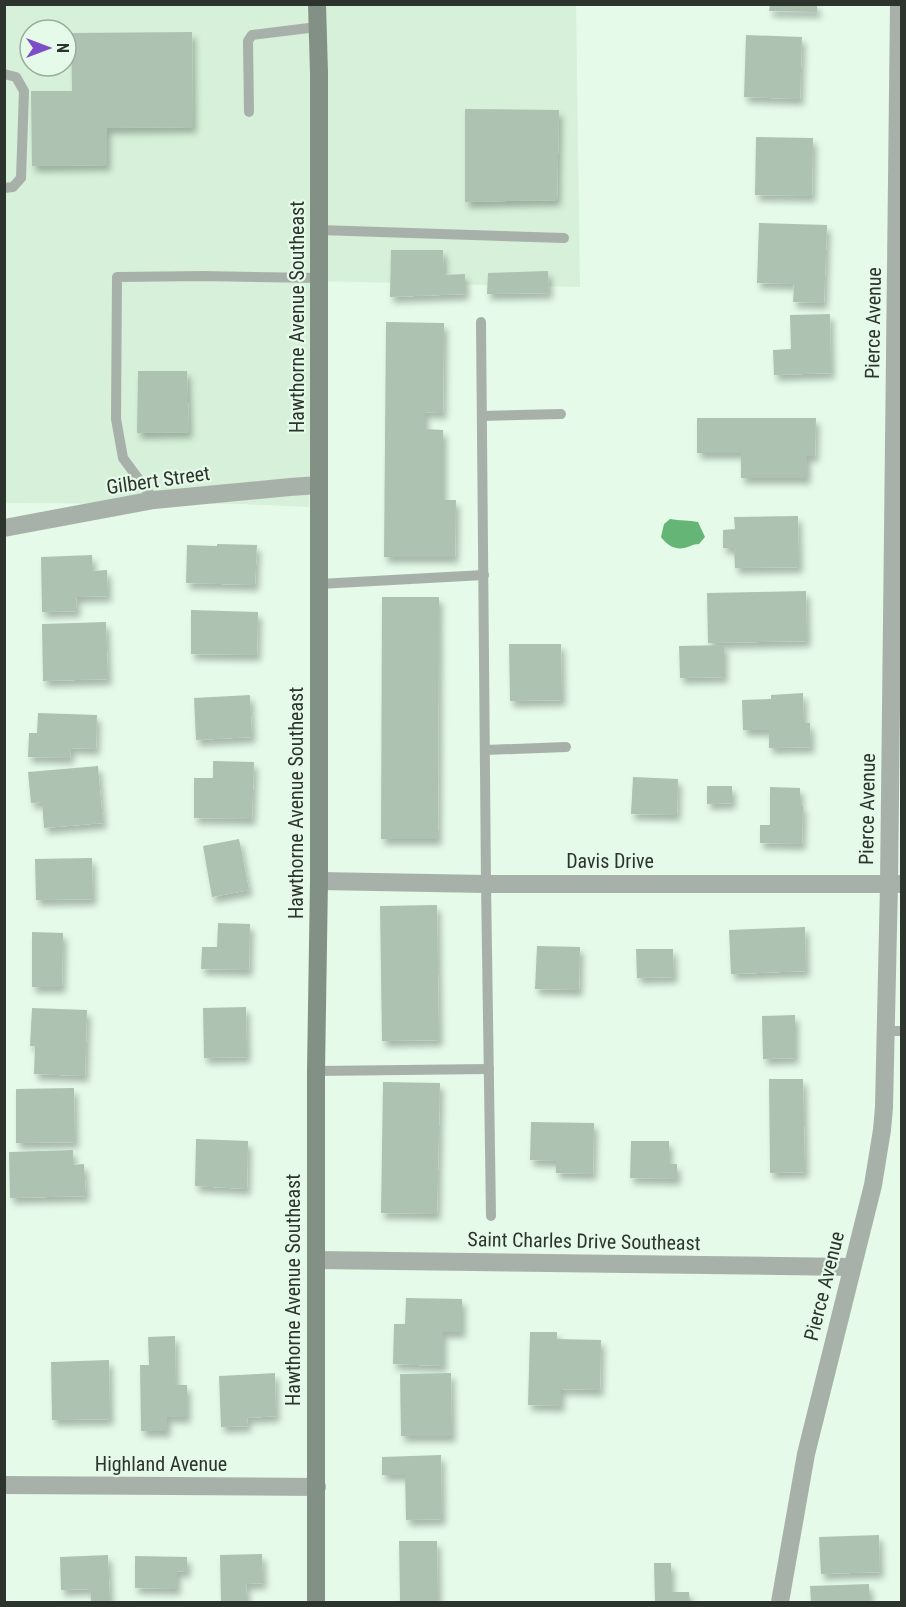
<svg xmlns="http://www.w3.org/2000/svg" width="906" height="1607" font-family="'Roboto Condensed',sans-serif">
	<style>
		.built { fill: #d6f0d9; fill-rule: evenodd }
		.water { fill: #64b576 }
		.building { fill: #aec2b1; filter: url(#shadow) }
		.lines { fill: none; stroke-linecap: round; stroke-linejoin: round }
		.lane { stroke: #a8b1a9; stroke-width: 10 }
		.street { stroke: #a8b1a9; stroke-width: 18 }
		.secondary { stroke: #839085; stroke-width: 18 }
		.labels { text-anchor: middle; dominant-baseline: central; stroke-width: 4.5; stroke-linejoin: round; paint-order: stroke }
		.street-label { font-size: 20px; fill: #2c342d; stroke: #e5fae8 }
	</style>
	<defs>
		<filter id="shadow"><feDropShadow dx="3.5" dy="6" stdDeviation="3" flood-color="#0004"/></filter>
	</defs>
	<rect width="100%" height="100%" fill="#e5fae8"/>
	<path class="built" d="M5,5H576L580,287L315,281L309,507L242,504L5,503ZM30,30H66V66H30Z"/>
	<path class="water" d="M670,519C680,521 689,520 698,522L705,537L699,544C692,544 690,547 684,548C674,550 666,544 661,537L664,524Z"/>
	<g class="building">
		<polygon points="770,4 817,4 817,12 769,11"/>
		<polygon points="192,32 193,127 107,128 107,165 32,166 31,91 72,91 71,33"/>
		<polygon points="746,35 802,37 800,99 744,97"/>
		<polygon points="465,109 559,110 557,200 465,202"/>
		<polygon points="756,137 813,138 812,196 755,195"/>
		<polygon points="759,223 827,225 824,303 793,302 794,284 757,283"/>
		<polygon points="391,250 443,250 444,275 465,274 465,294 390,297"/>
		<polygon points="548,271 549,293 487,294 488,273"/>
		<polygon points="830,314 831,373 774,375 773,350 791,349 790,315"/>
		<polygon points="386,322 444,323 443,413 425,412 425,429 443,430 443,500 456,500 455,557 384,557"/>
		<polygon points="138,371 187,371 189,432 137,433"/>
		<polygon points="697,418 816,418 815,456 807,456 807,478 741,478 741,453 697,453"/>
		<polygon points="798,516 799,567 735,568 734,548 723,548 723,530 735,529 734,517"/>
		<polygon points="217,544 257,545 255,585 186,583 187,545 217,546"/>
		<polygon points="92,555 93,571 107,570 108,596 76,597 77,611 42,612 41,557"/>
		<polygon points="806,591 807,641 708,643 707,593"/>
		<polygon points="382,597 439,597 438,839 381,839"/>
		<polygon points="191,610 258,612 257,655 191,654"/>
		<polygon points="106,622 108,679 43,681 42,624"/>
		<polygon points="509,644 561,644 562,700 510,701"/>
		<polygon points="724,645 724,677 680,678 679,646"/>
		<polygon points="803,693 804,723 810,723 811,747 769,748 769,730 743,730 742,700 771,699 771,695"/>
		<polygon points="250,695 252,737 196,740 194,698"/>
		<polygon points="38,713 97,715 96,749 71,748 70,758 28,757 29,733 37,733"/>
		<polygon points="213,761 254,762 252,819 194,818 194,778 213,778"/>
		<polygon points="98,766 103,823 44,828 42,802 31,803 28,772"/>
		<polygon points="633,777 678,779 677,815 631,814"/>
		<polygon points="707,786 732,786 732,803 707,804"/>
		<polygon points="770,787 800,788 800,806 803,806 802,844 760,843 760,825 770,825"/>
		<polygon points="239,839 249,890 212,897 203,846"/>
		<polygon points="92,858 93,899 36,900 35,859"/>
		<polygon points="437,905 439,1040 382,1041 380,906"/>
		<polygon points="218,923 250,924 249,970 201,969 202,947 217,947"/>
		<polygon points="805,927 806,971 731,974 729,930"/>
		<polygon points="32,932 63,933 62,987 32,987"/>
		<polygon points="537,946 580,947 579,990 535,989"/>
		<polygon points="636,949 673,949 674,977 637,978"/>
		<polygon points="246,1007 247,1057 204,1058 203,1008"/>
		<polygon points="32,1008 87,1010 85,1076 34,1074 35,1046 30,1046"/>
		<polygon points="795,1015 795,1058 763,1059 762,1016"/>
		<polygon points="769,1079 803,1079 805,1172 770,1173"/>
		<polygon points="383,1082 440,1083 437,1214 381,1213"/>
		<polygon points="74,1088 75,1142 16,1143 16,1089"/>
		<polygon points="531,1122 594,1123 593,1174 556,1173 556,1161 530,1160"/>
		<polygon points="196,1139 248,1141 247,1189 195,1186"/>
		<polygon points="631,1141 669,1141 669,1164 677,1164 677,1179 630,1178"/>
		<polygon points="73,1150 73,1165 84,1164 86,1196 10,1198 9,1152"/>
		<polygon points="406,1298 462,1299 462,1332 443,1332 443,1366 393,1364 394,1324 405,1324"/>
		<polygon points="530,1332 557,1332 557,1339 601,1340 600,1390 561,1389 561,1406 528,1405"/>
		<polygon points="175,1336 176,1385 187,1385 187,1417 167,1417 167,1431 141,1431 140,1365 149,1365 148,1337"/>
		<polygon points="109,1360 110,1419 52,1420 51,1362"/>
		<polygon points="275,1373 276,1416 247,1418 248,1426 221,1427 219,1376"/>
		<polygon points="451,1373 452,1436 401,1436 400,1374"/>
		<polygon points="441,1455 442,1519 406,1520 405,1475 382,1475 382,1457"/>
		<polygon points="879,1535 880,1572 821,1574 819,1537"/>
		<polygon points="399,1541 437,1541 438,1602 400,1602"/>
		<polygon points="262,1554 263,1583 246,1584 247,1602 221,1602 220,1555"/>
		<polygon points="108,1555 110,1602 91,1602 90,1589 61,1590 60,1557"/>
		<polygon points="135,1556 187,1557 187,1572 177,1571 177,1589 135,1588"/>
		<polygon points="654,1563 671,1563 671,1592 689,1592 690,1602 655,1602"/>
		<polygon points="869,1584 870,1602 811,1602 810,1586"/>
	</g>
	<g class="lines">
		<g class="lane">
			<polyline points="4,74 16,77 24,91 21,178 13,187 4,188"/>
			<polyline points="249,112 248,41 252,35 317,27"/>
			<polyline points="319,230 564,238"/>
			<polyline points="481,322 486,884 491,1216"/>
			<polyline points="482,416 561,414"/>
			<polyline points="154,500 123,458 116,419 117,277 203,276 319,278"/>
			<polyline points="319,584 484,575"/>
			<polyline points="485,750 566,747"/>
			<polyline points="886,1031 902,1031"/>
			<polyline points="316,1071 489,1069"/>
		</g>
		<g class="street">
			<polyline points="4,528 154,500 290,487 319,485"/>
			<polyline points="319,881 486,884 900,884"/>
			<polyline points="316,1260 852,1267"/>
			<polyline points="4,1485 317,1487"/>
			<polyline points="780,1602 806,1454 873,1185 882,1130 884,1107 889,884 899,4"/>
		</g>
		<polyline class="secondary" points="316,1602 316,1071 319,881 319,73 317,4"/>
	</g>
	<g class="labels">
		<g class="street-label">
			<text transform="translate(297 317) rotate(-90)">Hawthorne Avenue Southeast</text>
			<text transform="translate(873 323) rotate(-89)">Pierce Avenue</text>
			<text transform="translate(158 480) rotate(-8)">Gilbert Street</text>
			<text transform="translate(296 803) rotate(-90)">Hawthorne Avenue Southeast</text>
			<text transform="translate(867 809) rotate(-89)">Pierce Avenue</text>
			<text x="610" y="861">Davis Drive</text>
			<text transform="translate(584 1241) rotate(1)">Saint Charles Drive Southeast</text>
			<text transform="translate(824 1286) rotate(-76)">Pierce Avenue</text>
			<text transform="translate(293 1290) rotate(-90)">Hawthorne Avenue Southeast</text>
			<text x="161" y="1464">Highland Avenue</text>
		</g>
	</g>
	<rect width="906" height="1607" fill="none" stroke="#2c342d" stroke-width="12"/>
	<g transform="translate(48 48) rotate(90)"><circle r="28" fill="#e5fae8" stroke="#9bab9d" stroke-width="1.5"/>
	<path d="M0-4.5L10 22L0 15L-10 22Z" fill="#7e4cc4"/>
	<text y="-9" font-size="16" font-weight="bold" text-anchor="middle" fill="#2c342d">N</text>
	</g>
</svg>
